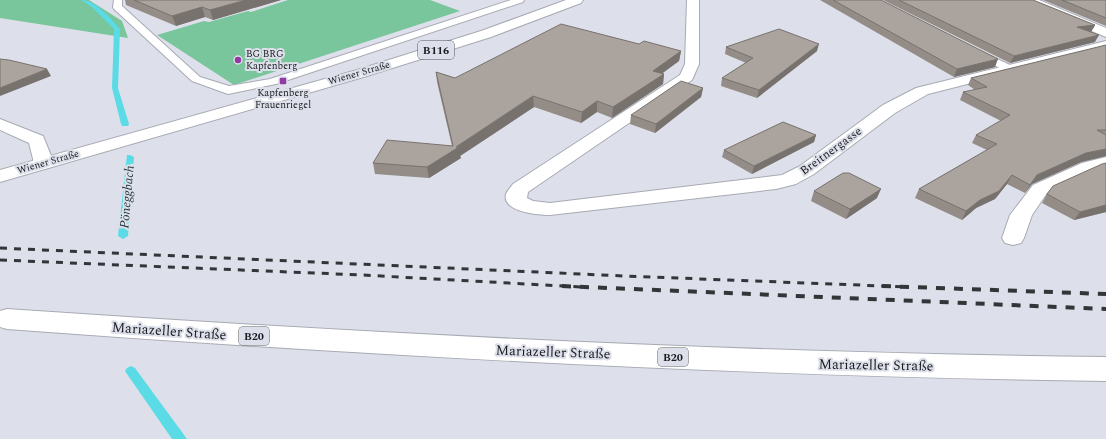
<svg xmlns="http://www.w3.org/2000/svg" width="1106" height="439" font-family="Spectral,serif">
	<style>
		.green { fill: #79c59c }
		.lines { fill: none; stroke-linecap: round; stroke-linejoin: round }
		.stream { fill: #5bdbe6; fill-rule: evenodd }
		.service-casing { stroke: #a7aab3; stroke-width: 2 }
		.minor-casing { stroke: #a7aab3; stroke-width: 2 }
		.primary-casing { stroke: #a7aab3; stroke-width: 2 }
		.trunk-casing { stroke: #a7aab3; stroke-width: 2 }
		.service { fill: #fff; fill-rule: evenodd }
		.minor { fill: #fff; fill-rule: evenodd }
		.primary { fill: #fff; fill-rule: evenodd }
		.trunk { fill: #fff; fill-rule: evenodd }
		.rail-far1 { stroke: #333539; stroke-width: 3; stroke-dasharray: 7 7; stroke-linecap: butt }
		.rail { stroke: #333539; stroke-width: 4; stroke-dasharray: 9 9; stroke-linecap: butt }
		.wall { fill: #938c87 }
		.shaded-wall { fill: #78726e }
		.building { fill: #aba39d; stroke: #78726e }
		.poi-dot { fill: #9339a3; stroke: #dde0ea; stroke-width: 1.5 }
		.labels { text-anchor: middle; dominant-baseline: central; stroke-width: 4; stroke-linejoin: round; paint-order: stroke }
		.far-poi-label { font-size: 10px; fill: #191b1e; stroke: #dde0ea; text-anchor: start }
		.far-street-label { font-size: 10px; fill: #191b1e; stroke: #dde0ea }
		.shield { fill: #dde0ea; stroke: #54565b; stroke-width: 1 }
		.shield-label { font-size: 11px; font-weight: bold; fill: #191b1e }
		.street-label { font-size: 12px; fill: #191b1e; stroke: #dde0ea }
		.water-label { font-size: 13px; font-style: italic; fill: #1d3336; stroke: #dde0ea }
		.near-street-label { font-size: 14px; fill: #191b1e; stroke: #dde0ea }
	</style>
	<rect width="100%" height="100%" fill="#dde0ea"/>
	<g class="green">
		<polygon points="0,0 89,0 122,21 128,38 0,18"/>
		<polygon points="288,0 430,0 460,11 234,85 157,35 204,21 209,22 248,11 251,12"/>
	</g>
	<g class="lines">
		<g class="stream">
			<path d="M81,0C96,0 110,18 120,29L118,88L129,124L128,126H122L121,124L112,88L114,29L92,7Z"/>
			<polygon points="127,155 130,155 134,157 128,236 123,239 118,236"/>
			<polygon points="131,366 135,368 187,439 172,439 127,374 125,371 127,368"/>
		</g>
		<g class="service-casing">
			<g id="service">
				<polygon points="114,0 122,0 122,6 200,77 229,86 270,79 511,0 524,0 523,2 276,84 228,94 192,81 114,9 113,7"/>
				<polygon points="978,50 1012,66 1013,68 1012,70 1004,70 974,55 973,53 974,51"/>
			</g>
		</g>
		<g class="minor-casing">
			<g id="minor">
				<path d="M687,0H699V64L692,80L528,192L527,198L533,201L550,203L782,175L800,166L883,105L916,88L1106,41V49L928,94L895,113L814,174L796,184L776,189L550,215C540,215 501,212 506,194C507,191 511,187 513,184L680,75L685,64Z"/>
				<polygon points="1023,0 1039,0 1106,28 1106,37 1025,3"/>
				<polygon points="0,119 43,136 54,163 51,167 44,169 37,167 34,163 29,143 0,130"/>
				<polygon points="1106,157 1106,169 1096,171 1047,193 1032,215 1024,238 1021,243 1013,245 1005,243 1002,238 1010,215 1033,185 1082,163"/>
			</g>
		</g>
		<g class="primary-casing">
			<polygon id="primary" points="566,0 583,0 581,3 491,37 367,76 0,182 0,170 357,70 481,31"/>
		</g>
		<g class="trunk-casing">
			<path id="trunk" d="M7,309C373,334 739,353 1106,357V381C739,376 373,356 7,329L0,327V311Z"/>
		</g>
		<use href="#service" class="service"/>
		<use href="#minor" class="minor"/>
		<use href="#primary" class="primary"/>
		<use href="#trunk" class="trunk"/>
		<g class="rail-far1">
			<polyline points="0,248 625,276 909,287"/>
			<polyline points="0,260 362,275 581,287"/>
		</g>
		<g class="rail">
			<polyline points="562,286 1106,309"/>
			<polyline points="882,286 1106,294"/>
		</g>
	</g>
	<g class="wall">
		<polygon points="125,0 281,0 213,20 205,17 176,26 126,5"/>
		<polygon points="820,0 881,0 995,67 954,77"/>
		<polygon points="883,0 1033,0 1095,25 1091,32 1095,42 1010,63"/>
		<polygon points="1043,0 1106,0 1106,26"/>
		<polygon points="1106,45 1106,156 1081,162 1032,184 1025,193 1007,184 995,199 976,208 962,220 915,198 919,189 987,150 972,143 976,135 1001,121 960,100 963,92 975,90 968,85 971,78"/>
		<polygon points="726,47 817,51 757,98 721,86 722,78 746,63 725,54"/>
		<polygon points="681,51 679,61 662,73 664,74 663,84 612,118 597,112 581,123 534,107 460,156 461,158 429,178 375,174 373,163 452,146 437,82 436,72 455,78"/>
		<polygon points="703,88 701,97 655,133 630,124 631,115"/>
		<polygon points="816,135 814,142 752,174 722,157 724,150"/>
		<polygon points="1106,163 1106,212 1074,220 1042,203 1047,194"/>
		<polygon points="814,191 877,198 846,219 811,201"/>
	</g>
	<g class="shaded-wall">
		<polygon points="246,0 281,0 213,20 210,10"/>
		<polygon points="202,7 205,17 176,26 172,16"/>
		<polygon points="1095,25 1091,32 1077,27"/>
		<polygon points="1099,35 1095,42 1010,63 1014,56"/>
		<polygon points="819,44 817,51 757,98 759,90"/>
		<polygon points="681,51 679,61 652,81 653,71"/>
		<polygon points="998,59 995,67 954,77 957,69"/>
		<polygon points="47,69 51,76 0,96 0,88"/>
		<polygon points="664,74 663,84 612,118 613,107"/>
		<polygon points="703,88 701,97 655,133 656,124"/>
		<polygon points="533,96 534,107 460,156 461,158 429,178 427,167 456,147"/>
		<polygon points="597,101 597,112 581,123 582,112"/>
		<polygon points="816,135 814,142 752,174 754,166"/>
		<polygon points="1106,149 1106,156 1081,162 1032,184 1025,193 1030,185 1037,175 1086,153"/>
		<polygon points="1012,175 1007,184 995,199 976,208 962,220 966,211"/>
		<polygon points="881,189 877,198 846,219 850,209"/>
		<polygon points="1106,205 1106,212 1074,220 1080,212"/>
	</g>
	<g class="building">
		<polygon points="134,0 246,0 210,10 202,7 172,16"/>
		<polygon points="833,0 881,0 998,59 957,69"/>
		<polygon points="899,0 1033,0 1095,25 1077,27 1099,35 1014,56"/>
		<polygon points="1062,0 1106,0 1106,18"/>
		<polygon points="561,24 639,44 644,41 681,51 653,71 664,74 613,107 597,101 582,112 533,96 456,147 459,147 427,167 373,163 387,140 453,146 436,72 455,78"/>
		<polygon points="779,29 819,44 759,90 722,78 753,58 726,47"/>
		<polygon points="1106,45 1106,130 1097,130 1106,135 1106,149 1086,153 1037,175 1030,185 1012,175 999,191 980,200 966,211 919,189 997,144 976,135 1010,115 963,92 987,87 971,78"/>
		<polygon points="0,59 9,60 47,69 0,88"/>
		<polygon points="681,81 703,88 656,124 631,115"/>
		<polygon points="783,122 816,135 754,166 724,150"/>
		<polygon points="1106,163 1106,205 1080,212 1047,194 1053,186 1102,164"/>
		<polygon points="843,173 849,173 881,189 850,209 814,191"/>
	</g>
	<g class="poi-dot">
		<circle cx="238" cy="60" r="4"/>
		<rect x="279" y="77" width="8" height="8" rx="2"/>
	</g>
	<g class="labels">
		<g class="far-poi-label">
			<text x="246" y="54">BG BRG<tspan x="246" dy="12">Kapfenberg</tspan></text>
			<text x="283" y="93" text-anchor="middle">Kapfenberg<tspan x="283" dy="12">Frauenriegel</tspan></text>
		</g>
		<g class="far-street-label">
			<text transform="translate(359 73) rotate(-16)">Wiener Straße</text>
			<text transform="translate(48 162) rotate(-16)">Wiener Straße</text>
		</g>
		<g class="shield">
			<rect x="418" y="41" width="36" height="18" rx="3"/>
			<rect x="239" y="327" width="30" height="18" rx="3"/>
			<rect x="658" y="348" width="30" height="18" rx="3"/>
		</g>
		<g class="shield-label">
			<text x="436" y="50">B116</text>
			<text x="254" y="336">B20</text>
			<text x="673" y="357">B20</text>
		</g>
		<g class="street-label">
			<text transform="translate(831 151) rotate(-36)">Breitnergasse</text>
		</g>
		<g class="water-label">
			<text transform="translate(127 197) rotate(-85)">Pöneggbach</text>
		</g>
		<g class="near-street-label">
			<text transform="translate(169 331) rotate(4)">Mariazeller Straße</text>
			<text transform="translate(553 352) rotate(2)">Mariazeller Straße</text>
			<text transform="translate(876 365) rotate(1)">Mariazeller Straße</text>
		</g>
	</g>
</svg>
